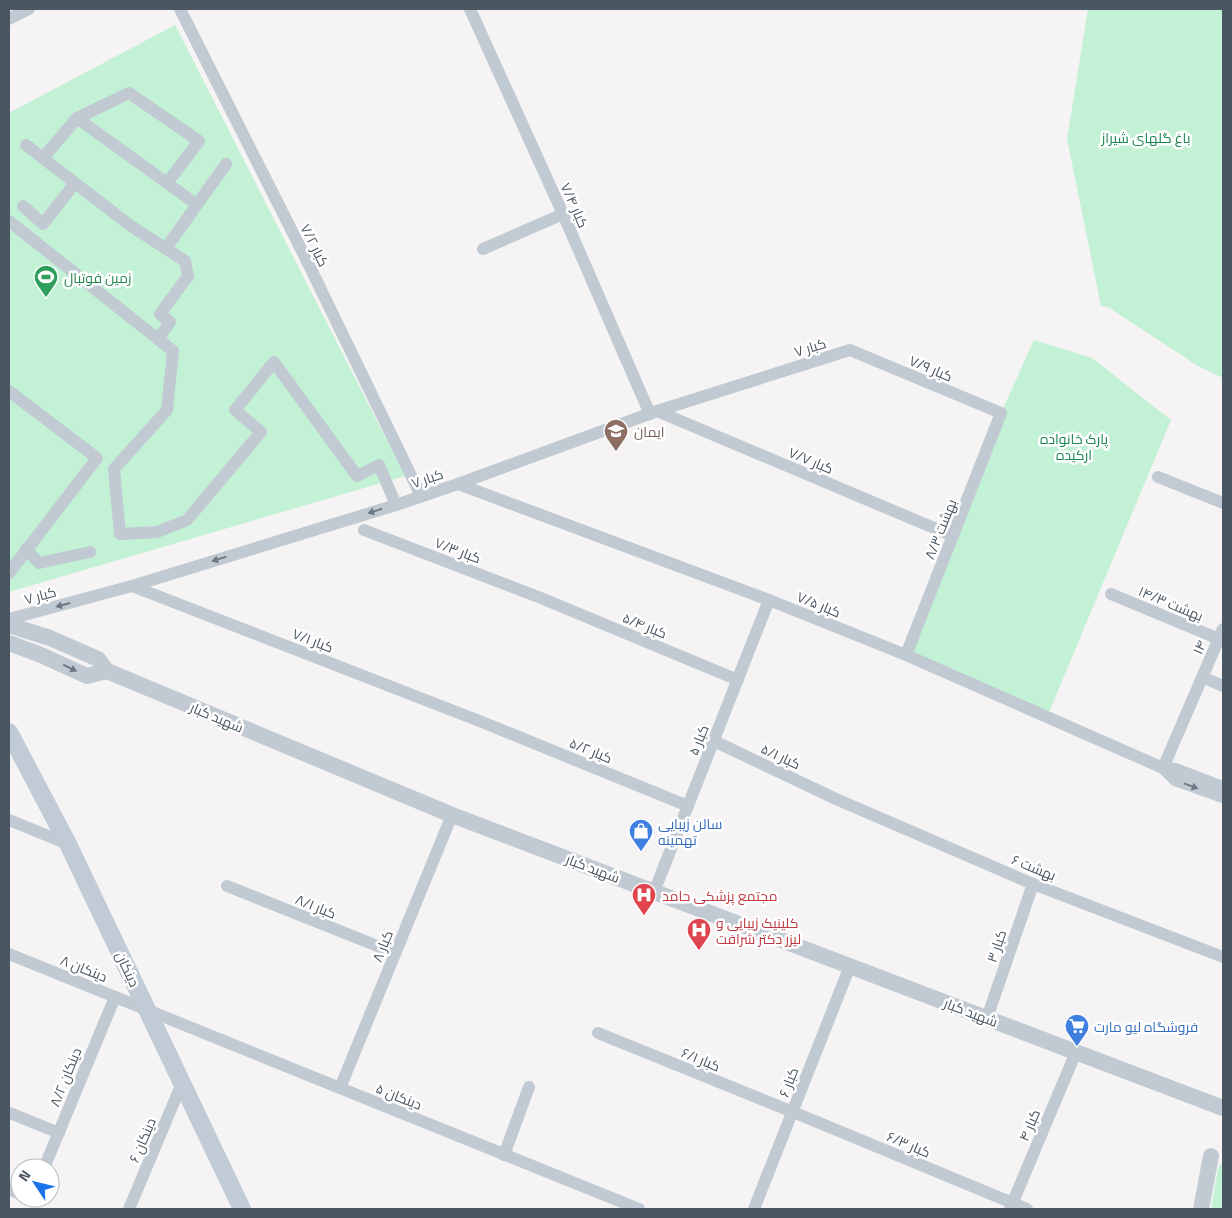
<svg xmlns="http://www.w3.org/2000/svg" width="1232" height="1218" viewBox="0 0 1232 1218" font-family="'Titillium Web',Cairo,sans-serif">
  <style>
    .green { fill: #c3f1d5 }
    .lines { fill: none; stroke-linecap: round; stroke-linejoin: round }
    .minor { stroke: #c1cad2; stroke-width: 12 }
    .tertiary { stroke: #c1cad2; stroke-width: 16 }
    .secondary { stroke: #c1cbd6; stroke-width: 18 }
    .oneway { fill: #6e7983 }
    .labels { text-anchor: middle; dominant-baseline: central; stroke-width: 5; stroke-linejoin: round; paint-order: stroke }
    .park-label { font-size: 14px; fill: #17864f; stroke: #fff }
    .street-label { font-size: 14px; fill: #4a5661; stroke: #fff }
    .leisure-label { font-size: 14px; fill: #27864d; stroke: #fff; text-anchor: start }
    .education-label { font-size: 14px; fill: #785e54; stroke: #fff; text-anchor: start }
    .shop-label { font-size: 14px; fill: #366cbe; stroke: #fff; text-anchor: start }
    .health-label { font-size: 14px; fill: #be3a42; stroke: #fff; text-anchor: start }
  </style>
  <rect width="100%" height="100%" fill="#f5f3f3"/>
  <g class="green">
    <polygon points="1088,9 1223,9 1223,378 1198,366 1108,307 1101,306 1067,139"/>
    <polygon points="175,25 405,476 9,592 9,113"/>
    <polygon points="1034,340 1092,358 1171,420 1047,717 906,655 1001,413"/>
    <polygon points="1223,1161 1223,1209 1211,1209 1218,1168"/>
  </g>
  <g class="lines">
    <g class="minor">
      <polyline points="180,9 307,261 421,496"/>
      <polyline points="470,9 563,214 650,414"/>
      <polyline points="9,19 29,9"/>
      <polyline points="77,118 129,93 199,141 167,183"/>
      <polyline points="26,145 75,183"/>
      <polyline points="43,158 77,118 196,204"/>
      <polyline points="23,206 43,224 75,183 131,226 185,261 188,276 160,314 170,322 158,339"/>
      <polyline points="9,221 173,351 167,410 114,469 120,534 157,532 187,520 261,432 235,410 274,362 357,476 379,465 396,505"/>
      <polyline points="166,248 226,164"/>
      <polyline points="483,249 563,214"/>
      <polyline points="9,391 97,458 9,573"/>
      <polyline points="657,411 953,536"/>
      <polyline points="1158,477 1223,503"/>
      <polyline points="458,484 769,600 906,655 1163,768 1175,780 1223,797"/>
      <polyline points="364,530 541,598 738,680"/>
      <polyline points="26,549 39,563 90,552"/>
      <polyline points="132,586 482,722 688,806"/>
      <polyline points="1111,594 1219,639"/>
      <polyline points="9,619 132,586 396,505 458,484 657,411 850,350 1001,413 906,655"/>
      <polyline points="1202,677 1223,686"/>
      <polyline points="714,741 836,799 1033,884 1223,957"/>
      <polyline points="1163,768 1223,629"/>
      <polyline points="1163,768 1176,769 1223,787"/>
      <polyline points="9,820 68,844"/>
      <polyline points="227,886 395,953"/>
      <polyline points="654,892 769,600"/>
      <polyline points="9,954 639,1209"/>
      <polyline points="987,1018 1033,884"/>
      <polyline points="598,1033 793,1112 1027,1209"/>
      <polyline points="340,1088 452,815"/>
      <polyline points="10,1113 59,1133"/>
      <polyline points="504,1155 529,1087"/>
      <polyline points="44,1168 115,997"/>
      <polyline points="9,1189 20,1194"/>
      <polyline points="30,1198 32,1198"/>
      <polyline points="129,1209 182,1083"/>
      <polyline points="754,1209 850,966"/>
      <polyline points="1010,1209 1076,1052"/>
    </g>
    <g class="tertiary">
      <polyline points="9,625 50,638 98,659 107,671 452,815 1223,1108"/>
      <polyline points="9,643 41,655 87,676 107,671"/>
      <polyline points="1201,1209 1211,1156"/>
    </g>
    <polyline class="secondary" points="9,732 68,844 242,1209"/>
  </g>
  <defs><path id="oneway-solid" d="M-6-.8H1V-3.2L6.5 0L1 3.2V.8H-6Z" transform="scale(1.25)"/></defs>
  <g class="oneway">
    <use href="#oneway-solid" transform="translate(375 511) rotate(163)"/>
    <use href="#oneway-solid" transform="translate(219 559) rotate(163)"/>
    <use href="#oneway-solid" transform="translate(63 605) rotate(165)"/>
    <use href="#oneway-solid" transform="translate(70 668) rotate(26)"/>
    <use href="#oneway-solid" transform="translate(1191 786) rotate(20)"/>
  </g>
  <defs>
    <symbol id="stadium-pin" viewBox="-11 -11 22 30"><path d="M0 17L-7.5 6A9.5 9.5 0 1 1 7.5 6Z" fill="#2e9e5b" stroke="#fff"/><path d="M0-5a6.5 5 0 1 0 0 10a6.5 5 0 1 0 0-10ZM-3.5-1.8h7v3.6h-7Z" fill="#fff"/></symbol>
    <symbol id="school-pin" viewBox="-11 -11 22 30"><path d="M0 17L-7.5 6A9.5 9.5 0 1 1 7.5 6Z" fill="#8d6e63" stroke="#fff"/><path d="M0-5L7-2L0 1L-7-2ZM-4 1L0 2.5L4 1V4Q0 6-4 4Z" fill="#fff"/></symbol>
    <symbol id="shop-pin" viewBox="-11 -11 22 30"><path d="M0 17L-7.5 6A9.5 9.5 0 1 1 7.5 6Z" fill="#3f7fe0" stroke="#fff"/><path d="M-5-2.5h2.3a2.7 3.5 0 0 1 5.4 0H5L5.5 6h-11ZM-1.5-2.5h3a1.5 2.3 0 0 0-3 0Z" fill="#fff"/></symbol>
    <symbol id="hospital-pin" viewBox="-11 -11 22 30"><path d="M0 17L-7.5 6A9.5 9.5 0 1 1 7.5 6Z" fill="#e0444e" stroke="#fff"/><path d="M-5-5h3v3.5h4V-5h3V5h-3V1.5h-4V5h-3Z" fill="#fff"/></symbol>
    <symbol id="supermarket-pin" viewBox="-11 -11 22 30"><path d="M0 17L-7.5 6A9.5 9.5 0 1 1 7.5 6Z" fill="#3f7fe0" stroke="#fff"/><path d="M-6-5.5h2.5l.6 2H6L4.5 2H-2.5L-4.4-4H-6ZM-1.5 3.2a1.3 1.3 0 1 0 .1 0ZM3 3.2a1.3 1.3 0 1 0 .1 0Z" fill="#fff"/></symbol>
  </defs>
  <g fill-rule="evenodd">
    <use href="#stadium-pin" x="32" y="263" width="28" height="38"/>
    <use href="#school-pin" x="602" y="417" width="28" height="38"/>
    <use href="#shop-pin" x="627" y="817" width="28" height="38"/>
    <use href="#hospital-pin" x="630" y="881" width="28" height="38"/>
    <use href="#hospital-pin" x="685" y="916" width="28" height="38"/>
    <use href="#supermarket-pin" x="1063" y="1012" width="28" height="38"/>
  </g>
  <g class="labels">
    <g class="park-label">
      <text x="1146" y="137">باغ گلهای شیراز</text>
      <text x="1074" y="438">پارک خانواده<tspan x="1074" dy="16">ارکیده</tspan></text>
    </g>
    <g class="street-label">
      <text transform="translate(575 205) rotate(66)">۷/۴ کبار</text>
      <text transform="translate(315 245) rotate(64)">۷/۲ کبار</text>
      <text transform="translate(810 347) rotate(-17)">۷ کبار</text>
      <text transform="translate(931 368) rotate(23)">۷/۹ کبار</text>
      <text transform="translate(811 460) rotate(23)">۷/۷ کبار</text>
      <text transform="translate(427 478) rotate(-19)">۷ کبار</text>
      <text transform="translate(940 529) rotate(-68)">بهشت ۸/۳</text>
      <text transform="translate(458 550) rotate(21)">۷/۳ کبار</text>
      <text transform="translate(40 595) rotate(-15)">۷ کبار</text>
      <text transform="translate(1171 603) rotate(23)">۱۴/۳ بهشت</text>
      <text transform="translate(819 604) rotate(22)">۷/۵ کبار</text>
      <text transform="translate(645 625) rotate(22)">۵/۴ کبار</text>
      <text transform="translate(313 640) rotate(21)">۷/۱ کبار</text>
      <text transform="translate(1199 647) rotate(-66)">۱۴</text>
      <text transform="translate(217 717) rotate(23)">شهید کبار</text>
      <text transform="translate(698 740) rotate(-68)">۵ کبار</text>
      <text transform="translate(591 750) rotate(22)">۵/۲ کبار</text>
      <text transform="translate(781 756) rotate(25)">۵/۱ کبار</text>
      <text transform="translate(1034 867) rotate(22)">۶ بهشت</text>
      <text transform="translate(593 868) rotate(21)">شهید کبار</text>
      <text transform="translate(316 906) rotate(22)">۸/۱ کبار</text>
      <text transform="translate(382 946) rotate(-68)">۸ کبار</text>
      <text transform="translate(996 946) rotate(-71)">۳ کبار</text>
      <text transform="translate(84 968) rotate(22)">۸ دینکان</text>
      <text transform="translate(128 969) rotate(65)">دینکان</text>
      <text transform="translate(971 1012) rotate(21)">شهید کبار</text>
      <text transform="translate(701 1059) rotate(22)">۶/۱ کبار</text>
      <text transform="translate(65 1077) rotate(-68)">دینکان ۸/۲</text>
      <text transform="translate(788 1082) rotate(-69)">۶ کبار</text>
      <text transform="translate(399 1096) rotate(22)">۵ دینکان</text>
      <text transform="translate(1029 1125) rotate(-67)">۴ کبار</text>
      <text transform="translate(142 1140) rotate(-67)">دینکان ۶</text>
      <text transform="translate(909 1144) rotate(23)">۶/۳ کبار</text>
    </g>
    <g class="leisure-label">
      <text x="64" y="277">زمین فوتبال</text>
    </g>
    <g class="education-label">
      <text x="634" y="431">ایمان</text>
    </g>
    <g class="shop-label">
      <text x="658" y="823">سالن زیبایی<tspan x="658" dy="16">تهمینه</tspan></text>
      <text x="1094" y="1026">فروشگاه لیو مارت</text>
    </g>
    <g class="health-label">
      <text x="662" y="895">مجتمع پزشکی حامد</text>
      <text x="716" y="922">کلینیک زیبایی و<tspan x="716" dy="16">لیزر دکتر شرافت</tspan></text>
    </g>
  </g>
  <rect width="1232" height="1218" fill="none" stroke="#4a5661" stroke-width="20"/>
  <g transform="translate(35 1183) rotate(305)"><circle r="24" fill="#ffffff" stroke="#b7bbc0"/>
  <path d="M0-4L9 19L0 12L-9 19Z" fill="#1a73e8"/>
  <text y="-8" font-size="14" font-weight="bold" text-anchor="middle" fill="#4a5661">N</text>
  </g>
</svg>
